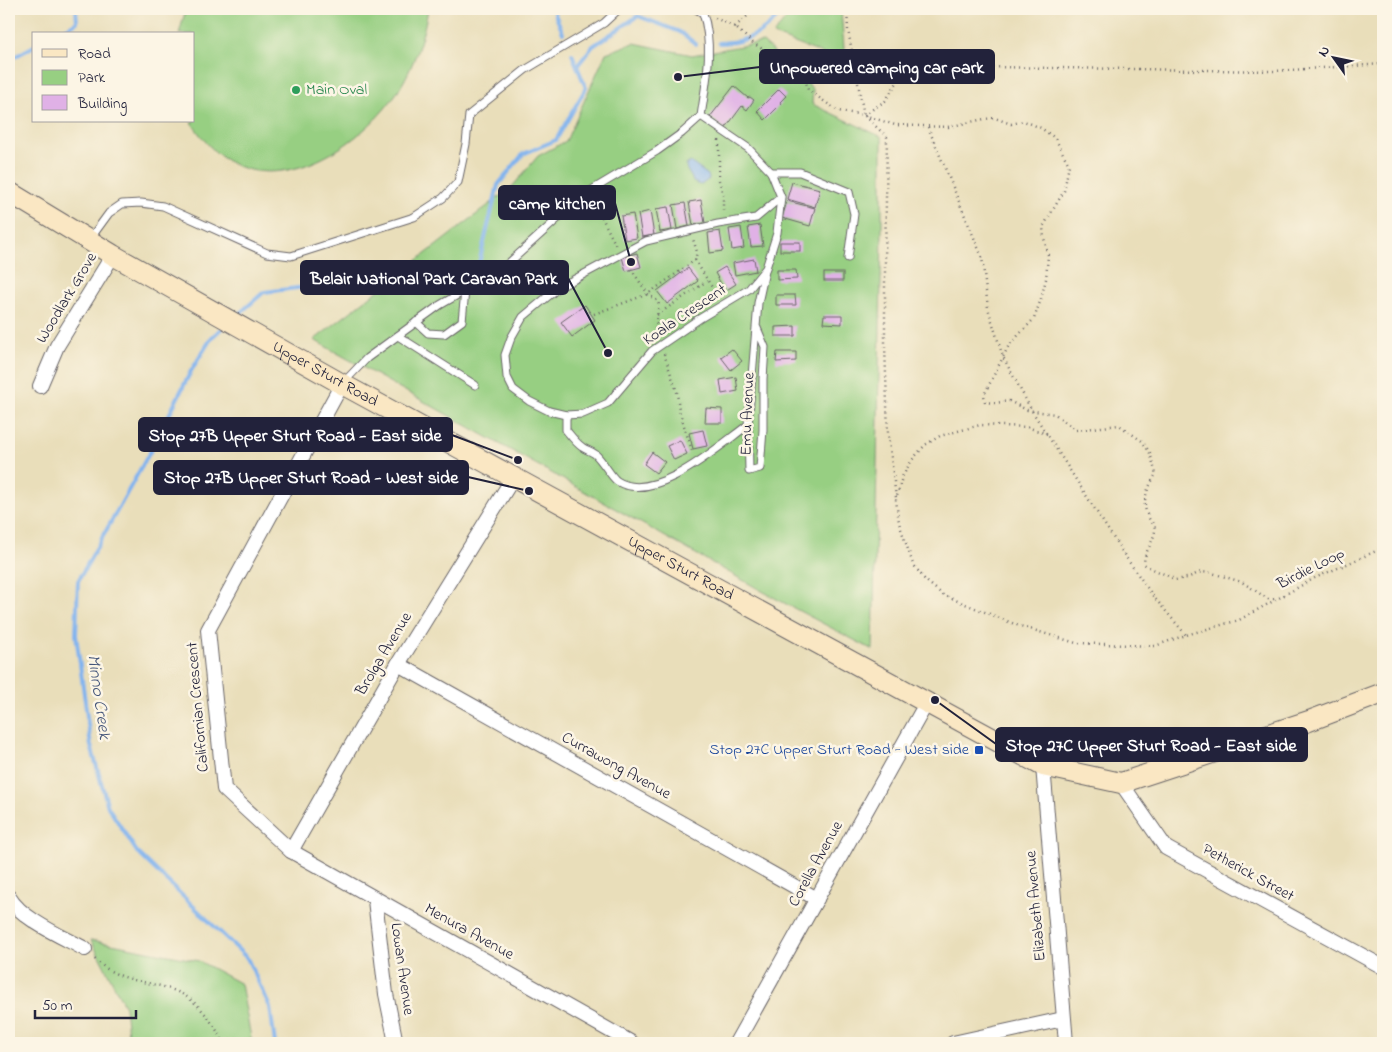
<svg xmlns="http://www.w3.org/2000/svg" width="1392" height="1052" viewBox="0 0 1392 1052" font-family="'Indie Flower',sans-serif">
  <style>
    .green { fill: #97cf82; stroke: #5c785e }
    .water { fill: #82b4ee; stroke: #526b94 }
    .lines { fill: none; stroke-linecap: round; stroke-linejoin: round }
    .stream { stroke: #82b4ee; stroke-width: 4 }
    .building { fill: #e0b1e6 }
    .lane-casing { stroke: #686467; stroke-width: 9 }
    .street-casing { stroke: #686467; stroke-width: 16 }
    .secondary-casing { stroke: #686467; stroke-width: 22 }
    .path { stroke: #686467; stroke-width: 2.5; stroke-dasharray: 1 4; stroke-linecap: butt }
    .lane { stroke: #fff; stroke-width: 7 }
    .street { stroke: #fff; stroke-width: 14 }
    .secondary { stroke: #fae7c3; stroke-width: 20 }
    .leisure-dot { fill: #2e9e5b; stroke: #fcf5e5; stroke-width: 2 }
    .transit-dot { fill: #1a4fb4; stroke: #fcf5e5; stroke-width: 2 }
    .labels { text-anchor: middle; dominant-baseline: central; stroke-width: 5; stroke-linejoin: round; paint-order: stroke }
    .leisure-label { font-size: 16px; fill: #27864d; stroke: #fcf5e5; text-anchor: start }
    .street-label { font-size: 16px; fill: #22223b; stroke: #fcf5e5 }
    .transit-label { font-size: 16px; fill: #164399; stroke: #fcf5e5; text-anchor: end }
    .water-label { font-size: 18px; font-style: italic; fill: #44557a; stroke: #fcf5e5 }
    .leader { fill: none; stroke: #22223b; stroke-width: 2 }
    .callout-dot { fill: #22223b; stroke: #fcf5e5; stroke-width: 2 }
    .callout { fill: #22223b; stroke: #22223b; stroke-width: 2 }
    .callout-label { font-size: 18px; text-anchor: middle; font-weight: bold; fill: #fff }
  </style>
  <rect width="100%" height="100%" fill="#fcf5e5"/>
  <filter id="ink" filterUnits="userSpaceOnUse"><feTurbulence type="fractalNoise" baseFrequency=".02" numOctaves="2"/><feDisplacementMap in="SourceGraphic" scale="10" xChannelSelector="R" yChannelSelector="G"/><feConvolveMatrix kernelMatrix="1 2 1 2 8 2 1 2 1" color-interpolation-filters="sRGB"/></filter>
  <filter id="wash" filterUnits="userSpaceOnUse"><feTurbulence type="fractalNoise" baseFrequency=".0096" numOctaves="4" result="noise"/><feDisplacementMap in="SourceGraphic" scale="20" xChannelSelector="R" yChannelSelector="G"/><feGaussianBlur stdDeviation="1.12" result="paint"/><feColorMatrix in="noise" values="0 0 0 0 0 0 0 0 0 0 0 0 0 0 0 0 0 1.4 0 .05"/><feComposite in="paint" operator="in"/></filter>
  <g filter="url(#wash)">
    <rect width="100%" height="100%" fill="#e9deba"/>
    <g class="green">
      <path d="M186,9H428C424,34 416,59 404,81C376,132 302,189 240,167C218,159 203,140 191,122L194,121V34H179Z"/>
      <polygon points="794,9 841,9 845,62 773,35"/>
      <polygon points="763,42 813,89 812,104 882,137 882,232 873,650 771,596 314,340 512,187 538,156 566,141 606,53 634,43 692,55"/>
      <polygon points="91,940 199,961 241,984 252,1043 129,1043 125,1007"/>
    </g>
    <path class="water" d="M690,162L708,175L709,179L701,185L693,182C692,175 686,172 686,165Z"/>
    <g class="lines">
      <g class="stream">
        <polyline points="556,9 555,14 563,33"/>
        <polyline points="56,34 77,22 76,9"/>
        <path d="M719,43C749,43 766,32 784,9"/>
        <polyline points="9,60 34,46"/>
        <polyline points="577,66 593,46 638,16 680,32 696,44"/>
        <polyline points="240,313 264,292 306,287 361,274 427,281 478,267 498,185 523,154 556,140 586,88 572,54"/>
        <polyline points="221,329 212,337 191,371 156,441 78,581 76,635 91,746 108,807 137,852 247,958 270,1007 275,1043"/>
      </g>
    </g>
    <g id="blocks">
      <g class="building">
        <polygon points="734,86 748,98 750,97 754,100 747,110 742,106 725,129 710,117"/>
        <polygon points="779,89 786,96 780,102 782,103 765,120 757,111"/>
        <polygon points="792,182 820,189 815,207 787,199"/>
        <polygon points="701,200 705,223 693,225 689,202"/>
        <polygon points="787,201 815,208 810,226 782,218"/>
        <polygon points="685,203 689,226 677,229 673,205"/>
        <polygon points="668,207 672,230 660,232 656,209"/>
        <polygon points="650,211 654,235 642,237 638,214"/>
        <polygon points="633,214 637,238 625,240 621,216"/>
        <polygon points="760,225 763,246 751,247 748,227"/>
        <polygon points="741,227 744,248 732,250 729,229"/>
        <polygon points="720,231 723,251 710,253 708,233"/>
        <rect x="780" y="242" width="20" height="9"/>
        <polygon points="637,253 641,267 626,271 622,257"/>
        <polygon points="754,259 756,271 735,275 733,263"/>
        <polygon points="725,267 736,284 725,291 715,273"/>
        <polygon points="688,268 698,281 667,304 657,291"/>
        <polygon points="777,270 796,270 797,279 777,280"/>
        <rect x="824" y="273" width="19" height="8"/>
        <polygon points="776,295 795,295 796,305 776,305"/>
        <polygon points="585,305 595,320 572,337 561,322"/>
        <polygon points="824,315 842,315 842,324 823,323"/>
        <polygon points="795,326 795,336 775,336 775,327"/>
        <polygon points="732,349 742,361 731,370 721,357"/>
        <polygon points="777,352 796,352 796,361 776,362"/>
        <polygon points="736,377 738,391 722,394 720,380"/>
        <polygon points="706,408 722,409 722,423 705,423"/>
        <polygon points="703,430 707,446 693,449 689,433"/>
        <polygon points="680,440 687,454 674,460 667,446"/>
        <polygon points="652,452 665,462 656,473 644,464"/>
      </g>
    </g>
  </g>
  <g filter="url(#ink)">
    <use href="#blocks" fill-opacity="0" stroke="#686467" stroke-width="1"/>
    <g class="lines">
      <defs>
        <g id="lane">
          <path d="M696,9L703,13C714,47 706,82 701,116"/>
          <polyline points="701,116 748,148 771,172 781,197 777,233 766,268 749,289 699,319 652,351 608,403 583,414 566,415 549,411 529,401 513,389 507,377 505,355 511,338 523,317 558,288 646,241 718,224 756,218 781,197"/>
          <polyline points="771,172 800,172 849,192 854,214 848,258"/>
          <polyline points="90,239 109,213 122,204 141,203 163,206 267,253 291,256 414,217 443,198 458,182 466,144 469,115 525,70 604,23 619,9"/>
          <polyline points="416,322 428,333 444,334 462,321 465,291"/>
          <polyline points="757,328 765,347 763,379 763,430 760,468 749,471 748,425 758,303 765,271"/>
          <polyline points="398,336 475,385"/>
          <polyline points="344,382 367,358 440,305 501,270 585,194 657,151 682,133 701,116"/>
          <path d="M566,415V430C571,436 576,443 582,447C586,450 591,451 595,454C603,461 611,477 617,481C654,505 719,446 748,425"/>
        </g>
        <g id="street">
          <polyline points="342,384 208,630 224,789 291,851 632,1043"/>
          <polyline points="40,386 57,346 113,255"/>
          <polyline points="398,664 817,899"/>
          <polyline points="1043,766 1066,1043"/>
          <polyline points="1121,783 1166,848 1383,967"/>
          <polyline points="291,851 398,664 513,478"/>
          <path d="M9,897C21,919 63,937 85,949"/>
          <polyline points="375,900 386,994 396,1043"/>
          <polyline points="736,1043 927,702"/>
          <polyline points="953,1043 1063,1019"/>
        </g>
        <g id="secondary">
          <path id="s1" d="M9,192L113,255L342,384L1043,766L1121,783L1309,721L1383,693"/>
        </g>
      </defs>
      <use href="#lane" class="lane-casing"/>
      <use href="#street" class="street-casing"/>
      <use href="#secondary" class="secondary-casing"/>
      <g class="path">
        <polyline points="847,9 848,30 864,115"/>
        <path d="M715,18L735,27L753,43L805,77L808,90L838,111L864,115L895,125L948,127L984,119L995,118L1011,124L1024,121L1041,128L1055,138L1069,165L1064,191L1043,227L1044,238L1048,255L1046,279L1041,299L1034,319L1009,345L984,395L985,402L995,403L1009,401L1027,410L1055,414L1076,430L1119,425L1142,441L1150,453L1156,474C1149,486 1141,500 1147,514C1149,521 1156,524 1155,531C1153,543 1144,552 1144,564C1154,571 1165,573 1175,580L1187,578L1201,572L1212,573L1242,582L1268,599H1277"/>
        <polyline points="735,27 755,9"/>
        <polyline points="864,115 885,101 900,78 915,66 1275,71 1383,64"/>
        <polyline points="865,116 887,137 885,262 885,346 888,433 896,498"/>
        <polyline points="928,127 982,257 988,308 1003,357 1032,411 1125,556 1153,596 1186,635"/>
        <polyline points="719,140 719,180 723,194 723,214"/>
        <polyline points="593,199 616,246"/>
        <polyline points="695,260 718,297"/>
        <polyline points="631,269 648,294 659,302 655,334 657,337"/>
        <polyline points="594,314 648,294 695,260 697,252 693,239"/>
        <polyline points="657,315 707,281"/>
        <polyline points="664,354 677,392 679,410 693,454"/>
        <polyline points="1047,434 1027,427 980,425 940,436 925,445 912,460 902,477 896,500 899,523 913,564 925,580 943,595 1017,625 1076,643 1155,646 1186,635 1239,620 1315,578 1383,548"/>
        <path d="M95,959C120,985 153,979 182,994C201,1004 214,1025 224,1043"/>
      </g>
      <use href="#lane" class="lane"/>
      <use href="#street" class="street"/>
      <use href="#secondary" class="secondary"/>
    </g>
  </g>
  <circle class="leisure-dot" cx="296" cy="90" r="5"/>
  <rect class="transit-dot" x="974" y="745" width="10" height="10" rx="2.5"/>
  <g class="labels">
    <g class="leisure-label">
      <text x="306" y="90">Main Oval</text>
    </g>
    <g class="street-label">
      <text transform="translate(67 298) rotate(-59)">Woodlark Grove</text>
      <text transform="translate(685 315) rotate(-34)">Koala Crescent</text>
      <text stroke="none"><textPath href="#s1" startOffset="365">Upper Sturt Road</textPath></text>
      <text transform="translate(748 414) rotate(-88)">Emu Avenue</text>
      <text stroke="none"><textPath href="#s1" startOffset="770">Upper Sturt Road</textPath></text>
      <text transform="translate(1311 569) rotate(-27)">Birdie Loop</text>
      <text transform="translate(384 654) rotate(-59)">Brolga Avenue</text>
      <text transform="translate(198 707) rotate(-95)">Californian Crescent</text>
      <text transform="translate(616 766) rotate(29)">Currawong Avenue</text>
      <text transform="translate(816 864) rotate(-61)">Corella Avenue</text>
      <text transform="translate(1248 873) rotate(29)">Petherick Street</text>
      <text transform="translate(1036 906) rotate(-95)">Elizabeth Avenue</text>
      <text transform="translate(469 932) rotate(29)">Menura Avenue</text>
      <text transform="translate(402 969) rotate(82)">Lowan Avenue</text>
    </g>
    <g class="transit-label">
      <text x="969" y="750">Stop 27C Upper Sturt Road - West side</text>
    </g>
    <g class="water-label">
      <text transform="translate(98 697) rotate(82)">Minno Creek</text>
    </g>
  </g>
  <path class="leader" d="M678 77L760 67M631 262L615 203M608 353L568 278M518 460L452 435M529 491L468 477M935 700L996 744"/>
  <g class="callout-dot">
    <circle cx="678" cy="77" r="5"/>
    <circle cx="631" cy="262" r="5"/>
    <circle cx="608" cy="353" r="5"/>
    <circle cx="518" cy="460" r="5"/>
    <circle cx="529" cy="491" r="5"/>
    <circle cx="935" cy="700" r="5"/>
  </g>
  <g class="callout">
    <rect x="760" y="50" width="234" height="33" rx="5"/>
    <rect x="499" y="186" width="116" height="33" rx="5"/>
    <rect x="301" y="261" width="267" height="33" rx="5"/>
    <rect x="139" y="418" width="313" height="33" rx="5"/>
    <rect x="154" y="461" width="314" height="33" rx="5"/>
    <rect x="996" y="728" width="311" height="33" rx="5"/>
  </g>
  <g class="callout-label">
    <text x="877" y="73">Unpowered camping car park</text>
    <text x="557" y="209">camp kitchen</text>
    <text x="434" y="284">Belair National Park Caravan Park</text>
    <text x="295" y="441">Stop 27B Upper Sturt Road - East side</text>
    <text x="311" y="483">Stop 27B Upper Sturt Road - West side</text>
    <text x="1151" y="751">Stop 27C Upper Sturt Road - East side</text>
  </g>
  <rect width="1392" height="1052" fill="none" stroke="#fcf5e5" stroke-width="30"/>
  <rect x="32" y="32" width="162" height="90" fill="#fcf5e5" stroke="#a5a1a1"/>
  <rect x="42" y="49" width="25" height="8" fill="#fae7c3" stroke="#a5a1a1"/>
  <text x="78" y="58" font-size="15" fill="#22223b">Road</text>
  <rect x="42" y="70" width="25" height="15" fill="#97cf82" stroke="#a5a1a1"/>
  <text x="78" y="82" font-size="15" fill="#22223b">Park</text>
  <rect x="42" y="95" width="25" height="15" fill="#e0b1e6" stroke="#a5a1a1"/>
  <text x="78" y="108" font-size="15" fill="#22223b">Building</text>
  <g transform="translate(1334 58) rotate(303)" stroke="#fcf5e5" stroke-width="4" paint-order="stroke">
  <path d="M0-4L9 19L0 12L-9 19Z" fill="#22223b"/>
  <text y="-8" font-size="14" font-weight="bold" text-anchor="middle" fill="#22223b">N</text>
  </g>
  <path d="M35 1010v8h101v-8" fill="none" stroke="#22223b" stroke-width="2.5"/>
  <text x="42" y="1010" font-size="15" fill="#22223b" stroke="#fcf5e5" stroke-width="4" paint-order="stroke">50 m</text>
</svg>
